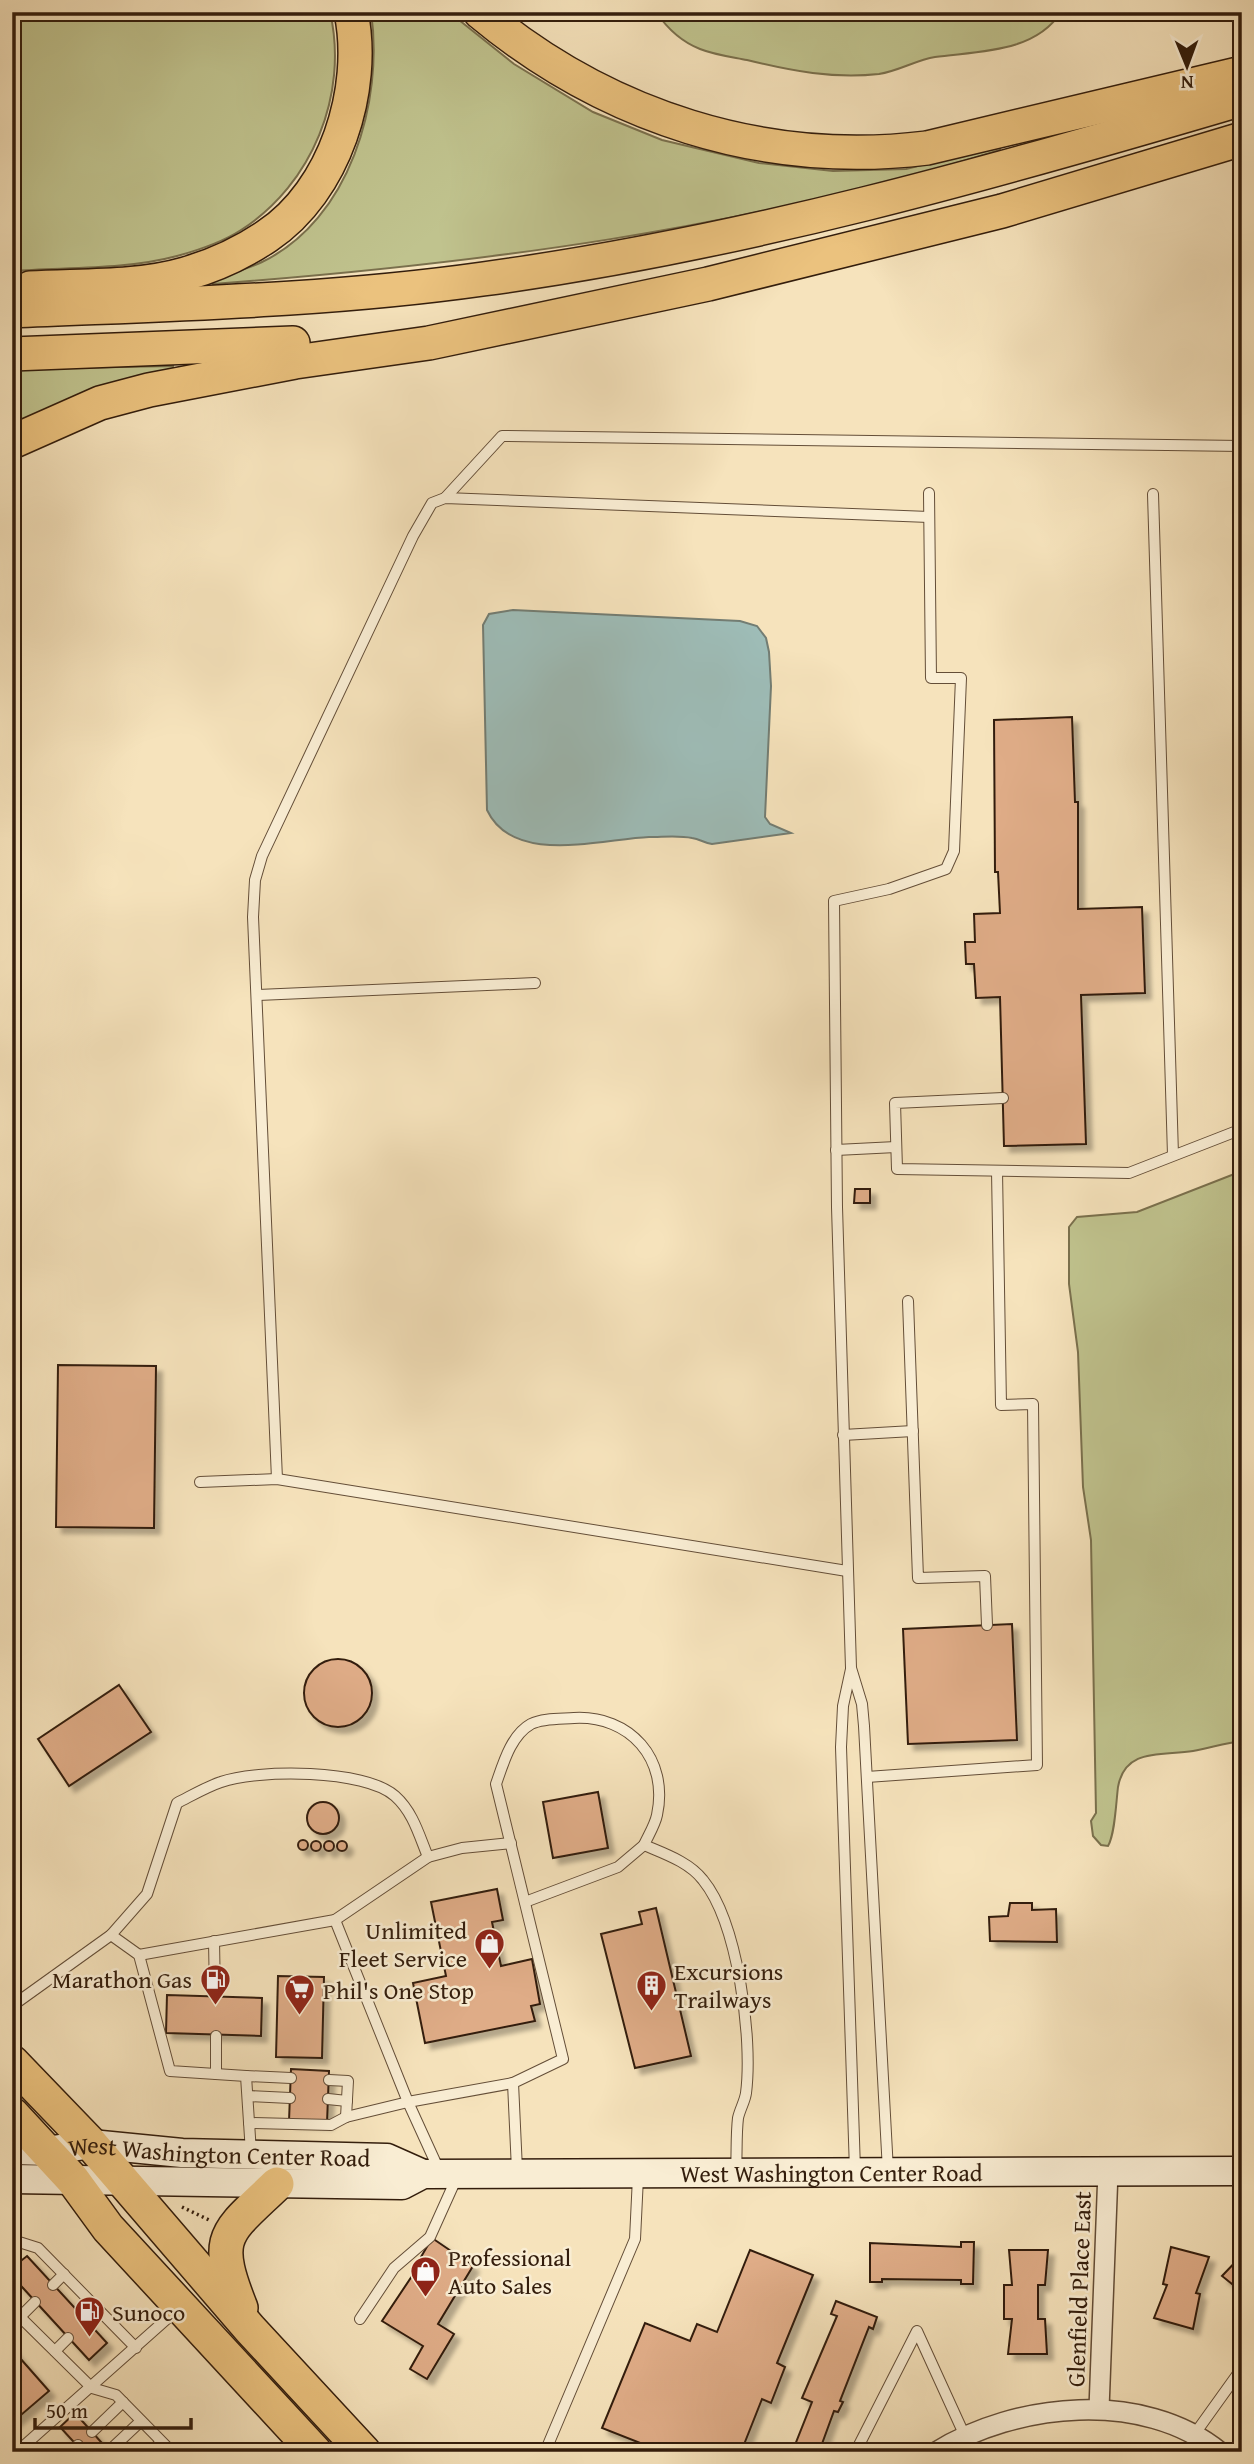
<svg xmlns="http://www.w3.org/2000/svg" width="1254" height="2464" viewBox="0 0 1254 2464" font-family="'Gentium Book Plus',serif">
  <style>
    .green { fill: #c0c38e; stroke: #7a704d; stroke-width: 2 }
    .water { fill: #9ebdb8; stroke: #737d73; stroke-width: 2 }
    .building { fill: #dfac87; stroke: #331d0c; stroke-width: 2; filter: url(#shadow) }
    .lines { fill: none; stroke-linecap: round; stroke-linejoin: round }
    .service-casing { stroke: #644e38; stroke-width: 12 }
    .minor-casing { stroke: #644e38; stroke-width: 22 }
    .secondary-casing { stroke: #331d0c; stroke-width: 31 }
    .trunk-casing { stroke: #331d0c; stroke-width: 36 }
    .path { stroke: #331d0c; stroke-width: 3.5; stroke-dasharray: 2 3.5; stroke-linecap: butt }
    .service { stroke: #f9edd3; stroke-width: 10 }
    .minor { stroke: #f9edd3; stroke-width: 19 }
    .secondary { stroke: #f9edd3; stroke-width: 28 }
    .trunk { stroke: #ebc27e; stroke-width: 33 }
    .labels { text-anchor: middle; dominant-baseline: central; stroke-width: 5; stroke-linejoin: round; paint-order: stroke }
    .poi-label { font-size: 24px; fill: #331d0c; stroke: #f9edd3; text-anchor: start }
    .street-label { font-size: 24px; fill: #331d0c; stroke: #f9edd3 }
  </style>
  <defs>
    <filter id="shadow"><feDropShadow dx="6" dy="6" stdDeviation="2" flood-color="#0004"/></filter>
  </defs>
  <rect width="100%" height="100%" fill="#f6e3bc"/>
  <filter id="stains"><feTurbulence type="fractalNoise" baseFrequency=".00286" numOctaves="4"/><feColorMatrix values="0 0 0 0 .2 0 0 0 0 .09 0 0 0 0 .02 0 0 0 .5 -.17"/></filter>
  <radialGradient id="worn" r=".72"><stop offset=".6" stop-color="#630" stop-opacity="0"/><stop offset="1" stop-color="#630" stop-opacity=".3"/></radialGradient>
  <g class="green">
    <path d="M12,12H330C349,94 312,185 241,230C221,243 199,250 177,256C125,270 65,267 12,271Z"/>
    <path d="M371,12H449L514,64L593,112L662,140L759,163L833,171L906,169L999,146L1000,150C746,229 478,264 213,284L211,279C228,274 246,270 262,262C350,220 384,101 371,12Z"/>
    <path d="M656,12H1061C1035,53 978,51 935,57C916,60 899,71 879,74C833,79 792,71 747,60C732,57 715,55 700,49C682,42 667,28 656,12Z"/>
    <polygon points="173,366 172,372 12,429 12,369"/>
    <path d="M1242,1171V1741C1225,1743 1210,1748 1193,1751C1163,1756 1125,1747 1118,1787C1116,1803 1115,1834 1108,1846L1101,1845L1093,1836L1091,1821L1096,1813L1091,1540L1083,1487L1078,1352L1069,1284V1227L1077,1217L1137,1212Z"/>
  </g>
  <path class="water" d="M513,610L740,621L757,626L766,638L769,652L771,686L765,817L770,824L791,833L712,844C704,843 700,839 692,838C679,835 663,837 649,837C601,839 513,866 487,810L483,625L489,614Z"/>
  <g class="building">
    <polygon points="1072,717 1075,802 1078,802 1078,909 1142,907 1145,993 1081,995 1086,1144 1004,1146 1000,997 976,998 974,964 966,964 965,942 975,942 974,914 1000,913 998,872 995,872 994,720"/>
    <polygon points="855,1189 870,1189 870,1203 854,1203"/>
    <polygon points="58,1365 156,1366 154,1528 56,1527"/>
    <polygon points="1012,1624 1017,1740 908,1744 903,1629"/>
    <circle cx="338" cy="1693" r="34"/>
    <polygon points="119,1685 151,1732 69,1786 38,1739"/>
    <polygon points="598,1792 608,1848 553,1858 543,1802"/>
    <circle cx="323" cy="1818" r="16"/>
    <circle cx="303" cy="1845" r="5"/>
    <circle cx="342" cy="1846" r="5"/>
    <circle cx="316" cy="1846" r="5"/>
    <circle cx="329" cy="1846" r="5"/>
    <polygon points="497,1889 503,1920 492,1922 501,1966 532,1959 540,2004 531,2006 535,2021 425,2043 413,1983 446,1976 431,1902"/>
    <polygon points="1010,1903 1032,1903 1032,1910 1056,1909 1057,1942 990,1941 989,1917 1008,1916"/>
    <polygon points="656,1908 691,2056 635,2068 601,1934 642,1924 639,1912"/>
    <polygon points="278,1976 324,1977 322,2058 276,2057"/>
    <polygon points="167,1995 262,1998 261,2036 166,2033"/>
    <polygon points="291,2069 329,2071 327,2123 289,2121"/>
    <polygon points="432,2238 473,2266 438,2324 454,2334 427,2379 410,2369 423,2346 382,2321 424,2258 421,2257"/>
    <polygon points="961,2242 974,2242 973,2284 961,2284 961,2280 882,2279 882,2282 870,2282 870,2243 961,2247"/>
    <polygon points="1171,2247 1209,2257 1196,2293 1200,2294 1193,2329 1154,2318 1167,2285 1163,2284"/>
    <polygon points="750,2250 813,2275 777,2363 785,2367 771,2403 762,2399 741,2452 663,2452 602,2428 645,2323 690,2341 697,2324 717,2332"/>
    <polygon points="1009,2250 1048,2250 1045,2285 1038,2285 1038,2319 1045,2319 1047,2354 1008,2354 1012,2319 1004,2319 1004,2285 1012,2285"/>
    <polygon points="1242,2255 1242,2292 1222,2276"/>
    <polygon points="27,2256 107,2343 89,2360 12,2276 12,2268"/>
    <polygon points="836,2301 877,2317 873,2329 869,2327 840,2401 843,2402 838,2412 834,2411 819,2452 798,2452 793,2450 812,2402 802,2398 837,2316 831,2314"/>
    <polygon points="12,2349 49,2391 14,2421 12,2419"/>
    <polygon points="75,2413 110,2452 83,2452 60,2427"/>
  </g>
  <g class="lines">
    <defs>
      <g id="service">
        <polyline points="1153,494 1173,1155"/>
        <polyline points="445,498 502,436 1242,446"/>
        <polyline points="258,995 535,983"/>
        <polyline points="1003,1098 895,1103 897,1169 1129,1173 1242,1129"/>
        <polyline points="836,1150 896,1147"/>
        <polyline points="908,1301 918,1578 985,1576 987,1625"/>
        <polyline points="843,1435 913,1431"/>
        <polyline points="277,1479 253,917 255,880 262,856 413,536 432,503 445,498 929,517"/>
        <polyline points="200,1482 277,1479 847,1571"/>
        <polyline points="851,1669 843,1706 841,1747 855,2170"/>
        <polyline points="867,1777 1037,1765 1033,1404 1001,1405 997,1171"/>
        <polyline points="525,1902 618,1867 644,1845"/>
        <polyline points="335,1920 428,1857 462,1848 511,1843"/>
        <polyline points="111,1935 139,1955 170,2071 246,2076 251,2153"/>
        <polyline points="214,1941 215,1996"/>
        <polyline points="139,1955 335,1920 408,2102 439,2170"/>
        <path d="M12,2006L111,1935L147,1894L177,1803C191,1796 206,1787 221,1782C257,1769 365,1769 395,1796C413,1812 419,1835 428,1857"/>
        <polyline points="216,2036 216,2074"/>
        <polyline points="246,2076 291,2078"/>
        <polyline points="329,2080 348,2081 346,2117"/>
        <polyline points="248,2096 290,2098"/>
        <polyline points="328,2099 347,2101"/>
        <polyline points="249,2123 331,2125 346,2117 408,2102 513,2083"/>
        <path d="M517,2170L513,2083L563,2059L496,1784C503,1764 511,1735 531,1724C543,1718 561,1719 574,1718C630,1715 669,1759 657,1815C655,1825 648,1836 644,1845C665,1854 689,1862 703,1880C738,1923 753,2039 746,2093C745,2101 740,2109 738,2118C736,2135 737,2154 736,2172"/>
        <polyline points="888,2171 864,1726 862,1704 851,1668 837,1207 834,901 889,889 946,869 954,851 961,678 931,678 929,493"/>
        <polyline points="12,2249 19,2242 38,2248 136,2348"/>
        <polyline points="53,2285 64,2274"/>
        <polyline points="12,2309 92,2388 116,2395 172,2452"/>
        <polyline points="20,2317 35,2302"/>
        <polyline points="360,2319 394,2268 430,2237 457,2177"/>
        <polyline points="86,2321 98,2310"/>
        <polyline points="55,2351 68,2338"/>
        <polyline points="92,2432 123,2402"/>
        <polyline points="1194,2435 1242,2368"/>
        <polyline points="858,2447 917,2331 964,2434"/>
        <polyline points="109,2451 141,2421"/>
        <polyline points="17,2452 178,2309"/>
        <polyline points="71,2452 78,2445"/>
        <polyline points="151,2452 161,2442"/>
        <polyline points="545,2452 635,2239 638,2177"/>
      </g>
      <g id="minor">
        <polyline points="1099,2409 1108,2171"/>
        <path d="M936,2452C1015,2403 1143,2389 1220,2452"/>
      </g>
      <g id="secondary">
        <path id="s1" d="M12,2150L47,2151L91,2144L182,2153L387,2158L423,2174"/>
        <path id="s2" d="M12,2179L402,2185L423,2174L1242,2171"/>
      </g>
      <g id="trunk">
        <path d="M480,12C606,117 764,168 927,148L1242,73"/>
        <path d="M30,288C80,285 137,288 185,274C213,266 242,253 267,236C335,191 367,89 351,12"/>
        <path d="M12,311C169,304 327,301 483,279C742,244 992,173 1242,99"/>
        <polyline points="12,354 293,343"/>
        <polyline points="12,442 100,403 149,390 295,362 429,343 708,284 1002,211 1242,139"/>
        <polyline points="12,2062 91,2144 250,2329 364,2452"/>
        <polyline points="12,2114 73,2180 108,2228 315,2452"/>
        <path d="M241,2308C212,2235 225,2234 277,2184"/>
      </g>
    </defs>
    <use href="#service" class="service-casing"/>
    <use href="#minor" class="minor-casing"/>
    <use href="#secondary" class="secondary-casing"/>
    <use href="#trunk" class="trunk-casing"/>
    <polyline class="path" points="182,2207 209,2220"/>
    <use href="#service" class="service"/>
    <use href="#minor" class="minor"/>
    <use href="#secondary" class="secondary"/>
    <use href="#trunk" class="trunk"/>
  </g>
  <defs>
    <symbol id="shop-pin" viewBox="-11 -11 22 30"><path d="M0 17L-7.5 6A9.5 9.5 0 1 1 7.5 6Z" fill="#8f2418" stroke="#f9edd3"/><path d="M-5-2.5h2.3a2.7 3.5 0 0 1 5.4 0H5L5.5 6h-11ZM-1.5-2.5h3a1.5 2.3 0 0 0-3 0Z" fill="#fff"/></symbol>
    <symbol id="fuel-pin" viewBox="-11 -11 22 30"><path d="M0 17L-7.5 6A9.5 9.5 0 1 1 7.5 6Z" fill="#8f2418" stroke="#f9edd3"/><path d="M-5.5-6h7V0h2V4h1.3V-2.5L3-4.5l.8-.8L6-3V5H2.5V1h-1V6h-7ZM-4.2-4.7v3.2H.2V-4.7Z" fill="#fff"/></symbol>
    <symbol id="building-pin" viewBox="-11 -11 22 30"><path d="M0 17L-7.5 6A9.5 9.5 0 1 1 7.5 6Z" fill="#8f2418" stroke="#f9edd3"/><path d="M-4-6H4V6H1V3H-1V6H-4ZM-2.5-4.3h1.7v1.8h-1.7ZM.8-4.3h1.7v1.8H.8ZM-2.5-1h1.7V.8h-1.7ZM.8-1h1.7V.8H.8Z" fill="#fff"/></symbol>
    <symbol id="supermarket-pin" viewBox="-11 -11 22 30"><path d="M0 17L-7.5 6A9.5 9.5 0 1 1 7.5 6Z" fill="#8f2418" stroke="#f9edd3"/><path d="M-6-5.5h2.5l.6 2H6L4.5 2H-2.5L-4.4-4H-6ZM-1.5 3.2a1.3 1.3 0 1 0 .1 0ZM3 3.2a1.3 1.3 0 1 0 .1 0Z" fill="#fff"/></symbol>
  </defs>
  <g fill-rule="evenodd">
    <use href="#shop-pin" x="472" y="1926" width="35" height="47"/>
    <use href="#fuel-pin" x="198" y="1962" width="35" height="47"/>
    <use href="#building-pin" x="634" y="1968" width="35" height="47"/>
    <use href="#supermarket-pin" x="282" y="1972" width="35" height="47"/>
    <use href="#shop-pin" x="408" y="2254" width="35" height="47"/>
    <use href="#fuel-pin" x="72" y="2294" width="35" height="47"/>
  </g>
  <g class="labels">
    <g class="poi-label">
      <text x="467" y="1930" text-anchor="end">Unlimited<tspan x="467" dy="28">Fleet Service</tspan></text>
      <text x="674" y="1971">Excursions<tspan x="674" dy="28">Trailways</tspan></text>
      <text x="192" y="1979" text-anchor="end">Marathon Gas</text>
      <text x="323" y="1990">Phil's One Stop</text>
      <text x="448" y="2257">Professional<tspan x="448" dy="28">Auto Sales</tspan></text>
      <text x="112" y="2312">Sunoco</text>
    </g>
    <g class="street-label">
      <text stroke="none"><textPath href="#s1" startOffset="208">West Washington Center Road</textPath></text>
      <text stroke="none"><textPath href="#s2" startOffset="822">West Washington Center Road</textPath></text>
      <text transform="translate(1079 2289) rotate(-88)">Glenfield Place East</text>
    </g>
  </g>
  <rect width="1254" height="2464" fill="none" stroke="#f6e3bc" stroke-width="42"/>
  <rect x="14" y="14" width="1226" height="2436" fill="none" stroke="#331d0c" stroke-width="3.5"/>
  <rect x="21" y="21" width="1212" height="2422" fill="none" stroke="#331d0c" stroke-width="2"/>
  <g transform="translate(1187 66) rotate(179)" stroke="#f9edd3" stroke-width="5" paint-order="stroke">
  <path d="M0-5L12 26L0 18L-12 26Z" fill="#331d0c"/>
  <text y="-10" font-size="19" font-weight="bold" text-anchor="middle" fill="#331d0c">N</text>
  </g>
  <path d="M35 2418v10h156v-10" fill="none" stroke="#331d0c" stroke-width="3.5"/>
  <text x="46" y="2418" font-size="21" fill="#331d0c" stroke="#f9edd3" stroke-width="5" paint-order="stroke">50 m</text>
  <rect width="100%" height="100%" filter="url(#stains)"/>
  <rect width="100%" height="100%" fill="url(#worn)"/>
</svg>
